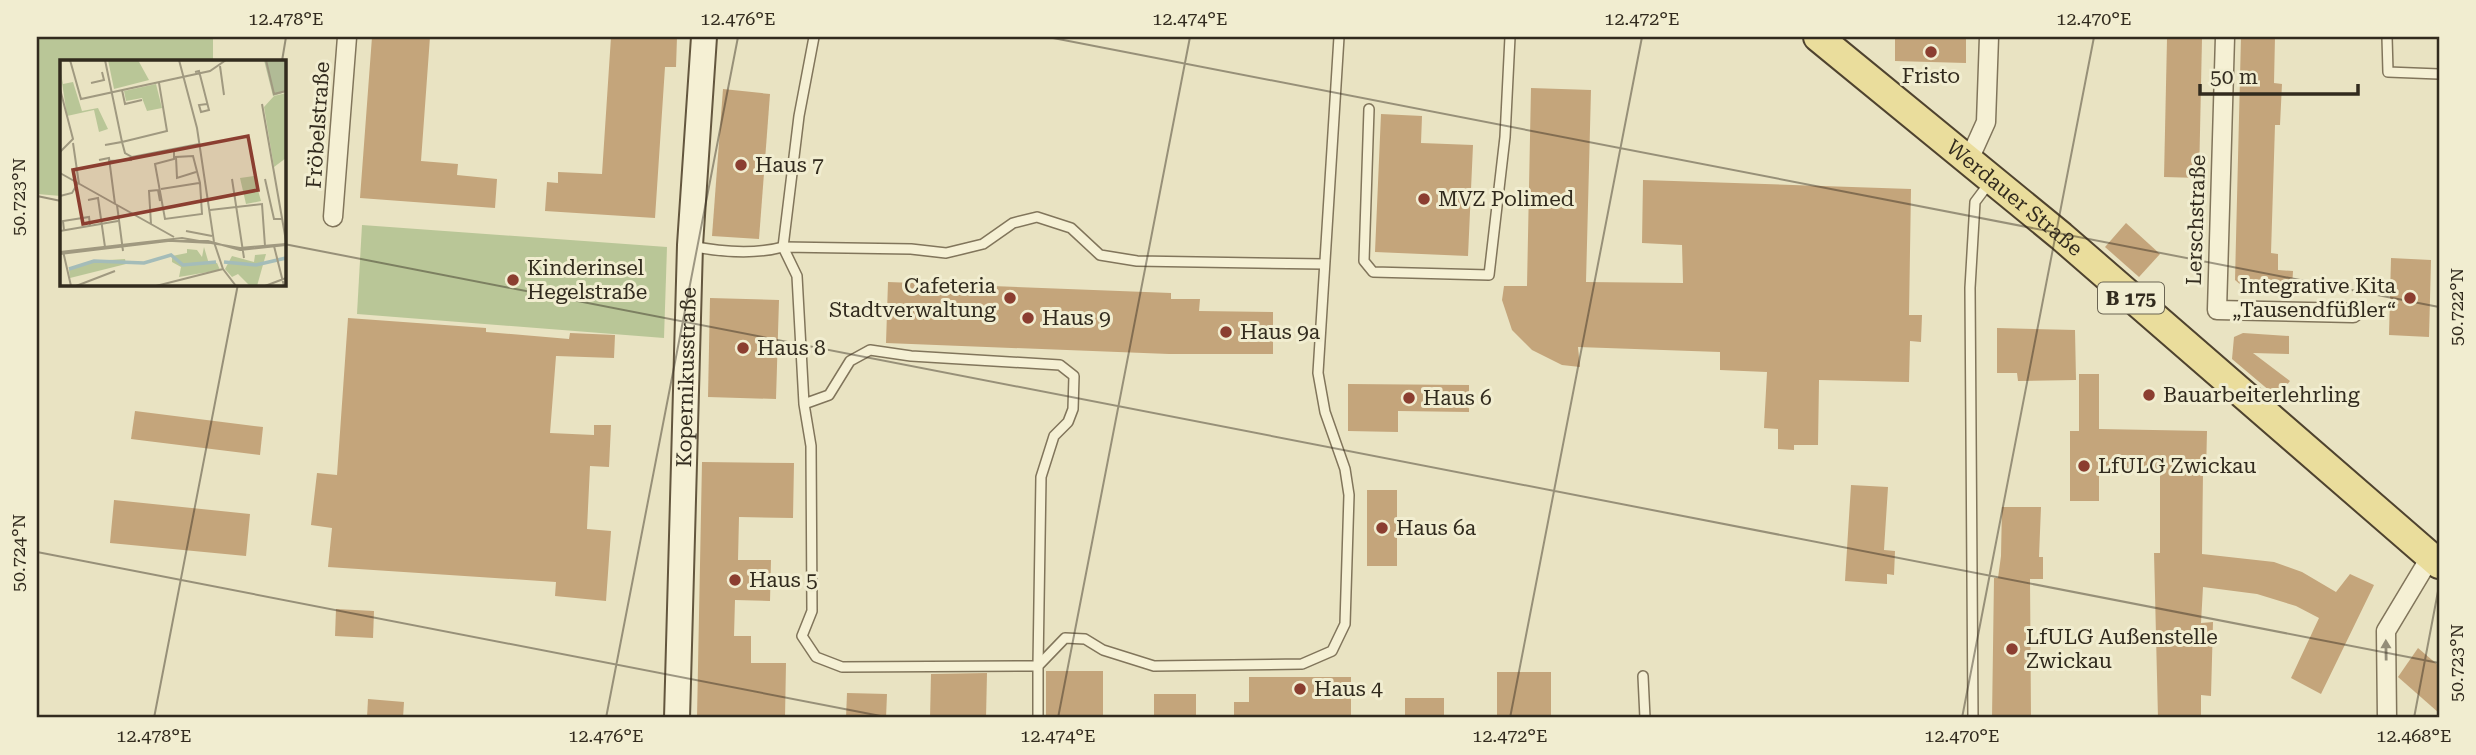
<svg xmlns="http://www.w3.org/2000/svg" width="2476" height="755" viewBox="0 0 2476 755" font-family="'Roboto Serif',serif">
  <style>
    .green { fill: #b9c697 }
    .building { fill: #c4a57b }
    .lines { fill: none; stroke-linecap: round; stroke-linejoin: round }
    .lane-casing { stroke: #81755b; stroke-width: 12 }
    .street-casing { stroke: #81755b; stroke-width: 21 }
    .secondary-casing { stroke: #63563e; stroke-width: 28 }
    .primary-casing { stroke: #4f432f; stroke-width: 32 }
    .lane { stroke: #f5f0d4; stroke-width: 9 }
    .street { stroke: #f5f0d4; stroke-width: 18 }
    .secondary { stroke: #f5f0d4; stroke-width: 24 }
    .primary { stroke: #eadd9c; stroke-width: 28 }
    .oneway { fill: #948e79 }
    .ticks { fill: none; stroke: #322b1e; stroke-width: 2; stroke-opacity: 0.45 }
    .poi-dot { fill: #8b3e30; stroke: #f1edd0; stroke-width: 2.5 }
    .labels { text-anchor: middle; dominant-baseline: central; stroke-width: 6; stroke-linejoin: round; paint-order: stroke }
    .shield { fill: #f1edd0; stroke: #6b6553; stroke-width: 2 }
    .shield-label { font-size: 19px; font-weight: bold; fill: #322b1e }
    .poi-label { font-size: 21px; fill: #322b1e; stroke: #f1edd0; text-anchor: start }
    .street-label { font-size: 21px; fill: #322b1e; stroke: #f1edd0 }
    .inset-river { fill: none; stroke: #a4bcb9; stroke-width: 3.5 }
    .inset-road { fill: none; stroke: #a09980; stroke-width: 2 }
    .view { fill: #8b3e30; fill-opacity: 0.15; stroke: #8b3e30; stroke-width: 3.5 }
    .inset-edge { fill: none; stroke: #322b1e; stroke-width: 3.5 }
    .neatline { fill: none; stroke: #322b1e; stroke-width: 2.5 }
    .ticks-label { font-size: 18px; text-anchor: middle; fill: #322b1e }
  </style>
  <rect width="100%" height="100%" fill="#e9e3c2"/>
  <g class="green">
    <polygon points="37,37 213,37 213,61 61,61 61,196 37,194"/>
    <polygon points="362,225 667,247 664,338 357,314"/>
  </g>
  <g class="building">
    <polygon points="372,37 430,37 421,161 458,164 457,175 497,179 495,208 360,198"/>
    <polygon points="611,37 677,37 676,67 665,67 655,218 545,211 547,182 558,183 558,172 602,174"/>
    <polygon points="1895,37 1966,37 1966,63 1895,61"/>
    <polygon points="2241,37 2275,37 2274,83 2282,84 2280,125 2275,125 2271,253 2278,254 2278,270 2293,271 2292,288 2242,286 2235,280"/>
    <polygon points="2167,39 2202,39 2199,178 2164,177"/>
    <polygon points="1531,88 1591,90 1586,282 1683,283 1682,245 1642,243 1643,180 1911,189 1909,315 1922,315 1921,342 1910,341 1909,382 1819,380 1818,445 1794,445 1794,450 1778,449 1778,429 1764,428 1767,372 1720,370 1720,352 1578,347 1580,367 1562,365 1532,350 1512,330 1502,300 1504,286 1527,286"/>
    <polygon points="723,89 770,94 759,239 712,236"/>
    <polygon points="1381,114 1422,116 1421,143 1473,145 1468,256 1375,252"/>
    <polygon points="2126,223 2160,254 2139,277 2105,247"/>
    <polygon points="2391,258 2431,260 2429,337 2389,335"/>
    <polygon points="888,282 1171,293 1171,299 1200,299 1199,311 1273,312 1273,354 1169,354 886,343"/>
    <polygon points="710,298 779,300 776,399 708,397"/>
    <polygon points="348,318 486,328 486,332 569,339 570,333 615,335 614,358 556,356 550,433 594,435 594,425 611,425 609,467 590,466 587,529 611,531 606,601 555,596 556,582 328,567 332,528 311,525 317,473 337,475"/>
    <polygon points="1997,328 2075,330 2076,380 2018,381 2017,373 1997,373"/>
    <polygon points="2243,333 2289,336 2289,354 2253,353 2290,381 2277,397 2232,359 2234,337"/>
    <polygon points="2079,374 2099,374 2099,429 2207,431 2206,474 2203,473 2202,554 2274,562 2302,572 2336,592 2350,574 2374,585 2321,694 2291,678 2319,618 2296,606 2257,594 2203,587 2201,623 2213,622 2211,696 2201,695 2201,718 2158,718 2154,553 2160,553 2160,473 2099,472 2099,501 2070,501 2070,431 2079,431"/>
    <polygon points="1348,384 1469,385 1469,412 1398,411 1398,432 1348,431"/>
    <polygon points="135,411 263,427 260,455 131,439"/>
    <polygon points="702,462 794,463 793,518 739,517 738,560 771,560 770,601 735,600 734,636 751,636 751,663 786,663 785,718 697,718"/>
    <polygon points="1851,485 1888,487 1884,550 1895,551 1894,575 1887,574 1887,584 1845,581"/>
    <rect x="1367" y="490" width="30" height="76"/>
    <polygon points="114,500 250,514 246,556 110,543"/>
    <polygon points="2002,507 2041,507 2039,557 2043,557 2043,579 2030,579 2031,718 1992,718 1994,578 1998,578 2001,556"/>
    <polygon points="336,609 374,611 373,638 335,636"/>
    <polygon points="2418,648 2439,666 2439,713 2398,677"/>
    <rect x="1046" y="671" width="57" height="47"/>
    <rect x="1497" y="672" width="54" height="46"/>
    <polygon points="987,673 986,718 930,718 931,674"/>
    <polygon points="1249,677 1351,677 1351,718 1234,718 1234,702 1249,702"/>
    <polygon points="847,693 887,694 886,718 846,718"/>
    <rect x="1154" y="694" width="42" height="24"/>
    <rect x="1405" y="698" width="39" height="20"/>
    <polygon points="368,699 404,702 403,718 367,718"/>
  </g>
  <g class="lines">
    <defs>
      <g id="lane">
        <polyline points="2387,37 2388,72 2439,74"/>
        <polyline points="1369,109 1364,261 1373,272 1489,275 1505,137 1510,37"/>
        <path d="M691,246C721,252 753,255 783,247L911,249L946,253L983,244L1013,223L1037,217L1071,228L1100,255L1137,261L1324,264"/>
        <polyline points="804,404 829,395 850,361 870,350 911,356 1060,365 1074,376 1073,409 1068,422 1054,436 1041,477 1038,666 842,667 816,657 802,636 812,611 811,446 804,404 797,276 783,247 799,116 814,37"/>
        <polyline points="1643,676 1645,718"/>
        <polyline points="1038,718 1038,666 1065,638 1085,639 1103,650 1154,666 1302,664 1332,651 1345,624 1349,495 1345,469 1325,412 1318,373 1339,37"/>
        <polyline points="1973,718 1970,288 1975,202 1990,182"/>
      </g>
      <g id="street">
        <polyline points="2225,37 2217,310 2353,313"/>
        <polyline points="1968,162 1986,122 1989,37"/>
        <polyline points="333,217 347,37"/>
        <polyline points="2387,718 2386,631 2431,556"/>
      </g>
      <g id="secondary">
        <path id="s1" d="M677,718L690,245L704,37"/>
      </g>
      <g id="primary">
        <path id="s2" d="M1818,37L2061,236L2439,564"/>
      </g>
    </defs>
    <use href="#lane" class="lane-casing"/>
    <use href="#street" class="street-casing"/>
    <use href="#secondary" class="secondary-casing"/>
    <use href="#primary" class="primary-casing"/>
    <use href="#lane" class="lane"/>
    <use href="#street" class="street"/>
    <use href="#secondary" class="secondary"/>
    <use href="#primary" class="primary"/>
  </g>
  <defs><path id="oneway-solid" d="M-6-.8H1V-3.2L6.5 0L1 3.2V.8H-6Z" transform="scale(1.75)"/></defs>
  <use class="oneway" href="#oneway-solid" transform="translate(2386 650) rotate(-91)"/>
  <path class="ticks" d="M1048,37L2439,307M282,61L286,37M37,196L61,201M284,244L2439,663M37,552L891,718M154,718L238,284M606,718L738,37M1058,718L1190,37M1510,718L1642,37M1962,718L2094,37M2414,718L2439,586"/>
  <g class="poi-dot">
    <circle cx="1931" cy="52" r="7"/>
    <circle cx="741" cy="165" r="7"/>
    <circle cx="1424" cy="199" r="7"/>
    <circle cx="513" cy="280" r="7"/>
    <circle cx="1010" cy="298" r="7"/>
    <circle cx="2410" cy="298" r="7"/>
    <circle cx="1028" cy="318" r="7"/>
    <circle cx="1226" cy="332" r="7"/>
    <circle cx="743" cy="348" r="7"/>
    <circle cx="2149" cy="395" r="7"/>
    <circle cx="1409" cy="398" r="7"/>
    <circle cx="2084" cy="466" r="7"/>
    <circle cx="1382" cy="528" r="7"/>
    <circle cx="735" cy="580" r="7"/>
    <circle cx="2012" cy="649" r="7"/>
    <circle cx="1300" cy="689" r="7"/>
  </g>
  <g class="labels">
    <rect class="shield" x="2098" y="282.5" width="66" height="31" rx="5"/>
    <g class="shield-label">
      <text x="2131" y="298">B 175</text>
    </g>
    <g class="poi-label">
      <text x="1931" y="76" text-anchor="middle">Fristo</text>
      <text x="755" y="165">Haus 7</text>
      <text x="1438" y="199">MVZ Polimed</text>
      <text x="527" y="268">Kinderinsel<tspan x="527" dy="24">Hegelstraße</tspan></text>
      <text x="996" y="286" text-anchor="end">Cafeteria<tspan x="996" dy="24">Stadtverwaltung</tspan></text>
      <text x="2396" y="286" text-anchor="end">Integrative Kita<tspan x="2396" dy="24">„Tausendfüßler“</tspan></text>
      <text x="1042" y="318">Haus 9</text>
      <text x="1240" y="332">Haus 9a</text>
      <text x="757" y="348">Haus 8</text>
      <text x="2163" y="395">Bauarbeiterlehrling</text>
      <text x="1423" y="398">Haus 6</text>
      <text x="2098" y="466">LfULG Zwickau</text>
      <text x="1396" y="528">Haus 6a</text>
      <text x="749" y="580">Haus 5</text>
      <text x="2026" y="637">LfULG Außenstelle<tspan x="2026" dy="24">Zwickau</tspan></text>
      <text x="1314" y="689">Haus 4</text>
    </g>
    <g class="street-label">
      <text transform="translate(318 125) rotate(-86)">Fröbelstraße</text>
      <text stroke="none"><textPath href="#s2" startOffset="254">Werdauer Straße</textPath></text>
      <text transform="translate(2196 220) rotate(-88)">Lerschstraße</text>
      <text stroke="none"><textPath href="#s1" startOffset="341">Kopernikusstraße</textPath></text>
    </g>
  </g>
  <g transform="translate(60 60)">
    <rect width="226" height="226" fill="#e9e3c2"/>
    <path d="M48,0H78L89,20L54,29ZM0,9L3,24L13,22L22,51L38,48L48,69L39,72L34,50L7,56ZM96,24L102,48L87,51L82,38L66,41L64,31ZM226,33V98L214,107L204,47L214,36ZM194,116L201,141L186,144L180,118ZM144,187L149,204L157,203L160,210L119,217L121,207L112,202V196L127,193V189L137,190L142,197ZM206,194L197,226H190L178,214L172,217L165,209L172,196L194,202L195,195ZM65,199L66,204L10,218L9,210L34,201Z" fill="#b9c697"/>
    <path d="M204,0H226V32L213,36Z" fill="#b1bb96"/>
    <path class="inset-river" d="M164,202L196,205L226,198M9,209L34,201L84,203L111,195L123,205L156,202"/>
    <path class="inset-road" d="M10,0L21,39L150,11L166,0M45,0L62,82L107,71L99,23M119,0L137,68L154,182L163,209L176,226M206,0L214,34L226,31M160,6L164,35M135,12L139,11L149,50L141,52L139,45L147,44M31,23L44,20L42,12M0,29L13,79L0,92M62,30L65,44L82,40M202,44L226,181M13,83L19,124M45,85L62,82L65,93L72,97L139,84M114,89V99L95,104L105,159L142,154L140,123L133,96L116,97L117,118L136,112M39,100L49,98L55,144M48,101L72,100M0,113L114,177M172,119L184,198M205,119L214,159H222M101,129L139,123M0,136L12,133L18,123M28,140L38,138L45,187M57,145L63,191M150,150L202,144L205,186M91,164L89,131L98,130L100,141M4,170L3,161L29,157L30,165M0,171L58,161M126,171L152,176M113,181L152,183M214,186L224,226M3,191L11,226M0,192L122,178L180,188L226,184M0,194L108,181H148L180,190L226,185M16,226L55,211M96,226L163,209M205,226L226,218"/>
    <path class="view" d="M188,76L198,130L23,164L13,110Z"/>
    <rect width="226" height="226" class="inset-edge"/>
  </g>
  <rect width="2476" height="755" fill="none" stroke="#f1edd0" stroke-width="77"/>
  <path d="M2200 84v10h158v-10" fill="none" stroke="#322b1e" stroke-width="3.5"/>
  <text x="2210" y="84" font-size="21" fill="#322b1e" stroke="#f1edd0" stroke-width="5" paint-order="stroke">50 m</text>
  <rect x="38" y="38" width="2400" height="678" class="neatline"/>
  <g class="ticks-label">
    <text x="286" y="25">12.478°E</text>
    <text x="738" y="25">12.476°E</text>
    <text x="1190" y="25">12.474°E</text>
    <text x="1642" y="25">12.472°E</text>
    <text x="2094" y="25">12.470°E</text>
    <text transform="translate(19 197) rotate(-90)" y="6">50.723°N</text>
    <text transform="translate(2457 307) rotate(-90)" y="6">50.722°N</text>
    <text transform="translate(19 553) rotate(-90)" y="6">50.724°N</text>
    <text transform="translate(2457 663) rotate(-90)" y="6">50.723°N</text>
    <text x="154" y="742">12.478°E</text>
    <text x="606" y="742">12.476°E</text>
    <text x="1058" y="742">12.474°E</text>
    <text x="1510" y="742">12.472°E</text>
    <text x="1962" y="742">12.470°E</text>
    <text x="2414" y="742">12.468°E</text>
  </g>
</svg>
